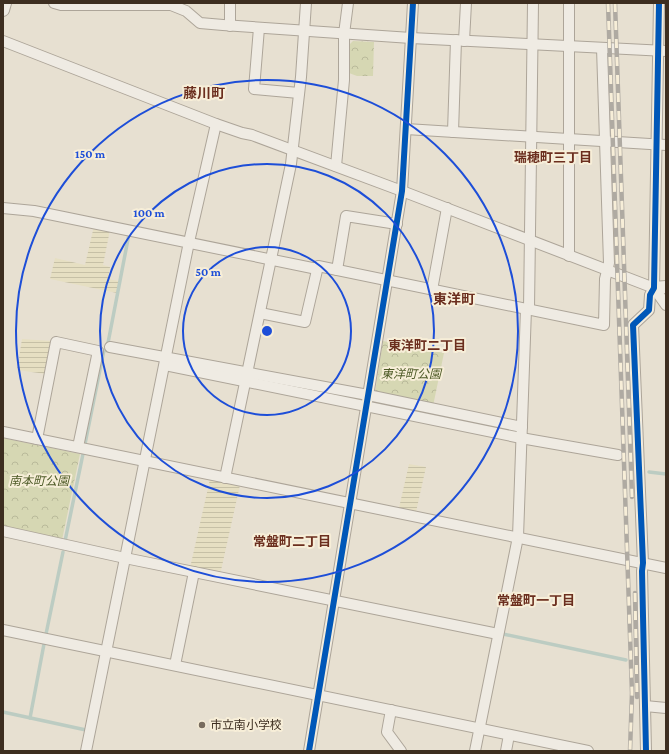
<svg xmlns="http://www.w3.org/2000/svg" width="669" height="754" viewBox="0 0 669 754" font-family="'Crimson Pro','Noto Sans JP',serif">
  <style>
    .farmland { fill: url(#farmland-rules) }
    .forest { fill: url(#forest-crowns) }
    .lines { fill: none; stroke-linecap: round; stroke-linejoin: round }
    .stream { stroke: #bcccc2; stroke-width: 3.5 }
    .minor-casing { stroke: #ada599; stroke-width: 12 }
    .tertiary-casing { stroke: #ada599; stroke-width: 14 }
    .minor { stroke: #efebe3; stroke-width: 10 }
    .tertiary { stroke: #efebe3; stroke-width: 12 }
    .rail-casing { stroke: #afaaa2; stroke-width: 4.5 }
    .rail { stroke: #f7eed8; stroke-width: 3; stroke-dasharray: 9; stroke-linecap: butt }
    .cycleway-casing { stroke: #f7eed8; stroke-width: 8 }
    .cycleway { stroke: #0057b8; stroke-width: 6 }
    .ring { fill: none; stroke: #1d4ed8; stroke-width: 2 }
    .poi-dot { fill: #786c5e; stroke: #f7eed8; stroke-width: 1.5 }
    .labels { text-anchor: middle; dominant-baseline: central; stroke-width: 4; stroke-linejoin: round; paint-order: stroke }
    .park-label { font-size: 12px; font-style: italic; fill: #4d5a26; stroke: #f7eed8 }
    .poi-label { font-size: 12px; fill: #3d2e20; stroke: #f7eed8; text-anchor: start }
    .neighbourhood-label { font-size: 13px; font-weight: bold; fill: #6b2e1e; stroke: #f7eed8 }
    .quarter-label { font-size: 14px; font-weight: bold; fill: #6b2e1e; stroke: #f7eed8 }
    .centre { fill: #1d4ed8; stroke: #f7eed8; stroke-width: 2 }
    .ring-label { font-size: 12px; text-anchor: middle; font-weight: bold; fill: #1d4ed8; stroke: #f7eed8; stroke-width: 4; stroke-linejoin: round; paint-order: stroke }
  </style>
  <defs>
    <pattern id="farmland-rules" width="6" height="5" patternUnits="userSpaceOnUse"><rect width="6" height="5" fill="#e6dfc2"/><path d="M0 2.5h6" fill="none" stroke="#c6c0a6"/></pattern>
    <pattern id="forest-crowns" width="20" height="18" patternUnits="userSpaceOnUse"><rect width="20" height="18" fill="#d6d7b3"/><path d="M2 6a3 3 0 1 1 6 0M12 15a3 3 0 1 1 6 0" fill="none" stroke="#b9b99a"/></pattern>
  </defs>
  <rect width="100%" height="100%" fill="#e7e0d1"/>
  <g class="farmland">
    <polygon points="94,226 110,230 103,265 110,267 108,279 119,281 117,293 50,279 55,258 85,265"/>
    <polygon points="22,339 52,341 46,374 17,370"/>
    <polygon points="409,464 426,467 416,512 399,508"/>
    <polygon points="210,479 240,485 220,575 190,568"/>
  </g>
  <g class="forest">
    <polygon points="353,41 374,42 373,76 357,76 349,73 349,45"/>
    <polygon points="383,341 444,353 433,406 375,392"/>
    <polygon points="3,438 80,454 62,540 3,526"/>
  </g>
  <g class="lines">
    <g class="stream">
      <polyline points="108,343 129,234"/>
      <polyline points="85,444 104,350 110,351"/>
      <polyline points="649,472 666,474"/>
      <polyline points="65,541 83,454"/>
      <polyline points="46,634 63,552"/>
      <polyline points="503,634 626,660"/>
      <polyline points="3,712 86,730"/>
      <polyline points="30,718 44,644"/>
    </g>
    <defs>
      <g id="minor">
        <polyline points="54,3 61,5 171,5 186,11 200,23 223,25 411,38 666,51"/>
        <polyline points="569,3 569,256"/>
        <polyline points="230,26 230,3"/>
        <polyline points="259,28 254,89 299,93"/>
        <polyline points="3,41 216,124 242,133 252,135 402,191 654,288 666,305"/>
        <polyline points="464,41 466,3"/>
        <polyline points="406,129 666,145"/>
        <polyline points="453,132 456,40"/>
        <polyline points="336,166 344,80 344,34 348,3"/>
        <polyline points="3,208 34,211 317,269"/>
        <polyline points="337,270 346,216 397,224"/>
        <polyline points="432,290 447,208"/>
        <polyline points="529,309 533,3"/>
        <polyline points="260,313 305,322 318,266 604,325 605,279 609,263 602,48"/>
        <polyline points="110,347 368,395 522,427"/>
        <polyline points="165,365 521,438 618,455"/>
        <polyline points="3,432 666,568"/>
        <polyline points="37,439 56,342 98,351 78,447"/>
        <polyline points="225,478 291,164 301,77 306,3"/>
        <polyline points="3,531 125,558 498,634"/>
        <polyline points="3,630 588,751"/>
        <polyline points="175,665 194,572"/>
        <polyline points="645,706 666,708"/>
        <polyline points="391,710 387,732 401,751"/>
        <polyline points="86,751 189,242 216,124"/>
        <polyline points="309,751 402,191 413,3"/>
        <polyline points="475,751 518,537 526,309"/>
        <polyline points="506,751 509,735"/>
        <polyline points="646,751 642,571 643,563 633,325 649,310 650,295 654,288 659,3"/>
      </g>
      <g id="tertiary">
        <polyline points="3,10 5,3"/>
        <polyline points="654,288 666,287"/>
      </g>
    </defs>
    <use href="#minor" class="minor-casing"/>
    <use href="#tertiary" class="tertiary-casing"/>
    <use href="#minor" class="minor"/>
    <use href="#tertiary" class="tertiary"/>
    <defs>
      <g id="rail">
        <polyline points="608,3 632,693 630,751"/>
        <polyline points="615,3 632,497"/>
        <polyline points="635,593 637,697"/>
      </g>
    </defs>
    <use href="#rail" class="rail-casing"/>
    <use href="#rail" class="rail"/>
    <defs>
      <g id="cycleway">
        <polyline points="309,751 402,191 413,3"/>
        <polyline points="646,751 642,571 643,563 633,325 649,310 650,295 654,288 659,3"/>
      </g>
    </defs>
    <use href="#cycleway" class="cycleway-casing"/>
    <use href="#cycleway" class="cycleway"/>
  </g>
  <g class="ring">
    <circle cx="267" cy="331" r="84"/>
    <circle cx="267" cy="331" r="167"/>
    <circle cx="267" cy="331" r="251"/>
  </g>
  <circle class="poi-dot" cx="202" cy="725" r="4"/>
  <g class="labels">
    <g class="park-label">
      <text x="411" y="374">東洋町公園</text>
      <text x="39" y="481">南本町公園</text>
    </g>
    <g class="poi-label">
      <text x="210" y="725">市立南小学校</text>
    </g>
    <g class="neighbourhood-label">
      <text x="553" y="157">瑞穂町三丁目</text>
      <text x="427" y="345">東洋町二丁目</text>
      <text x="292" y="541">常盤町二丁目</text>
      <text x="536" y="600">常盤町一丁目</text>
    </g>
    <g class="quarter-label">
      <text x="204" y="93">藤川町</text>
      <text x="454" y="299">東洋町</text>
    </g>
  </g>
  <circle cx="267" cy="331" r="6" class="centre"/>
  <g class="ring-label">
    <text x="90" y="158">150 m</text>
    <text x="149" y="217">100 m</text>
    <text x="208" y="276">50 m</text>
  </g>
  <rect width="669" height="754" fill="none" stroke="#3d2e20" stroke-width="8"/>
</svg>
